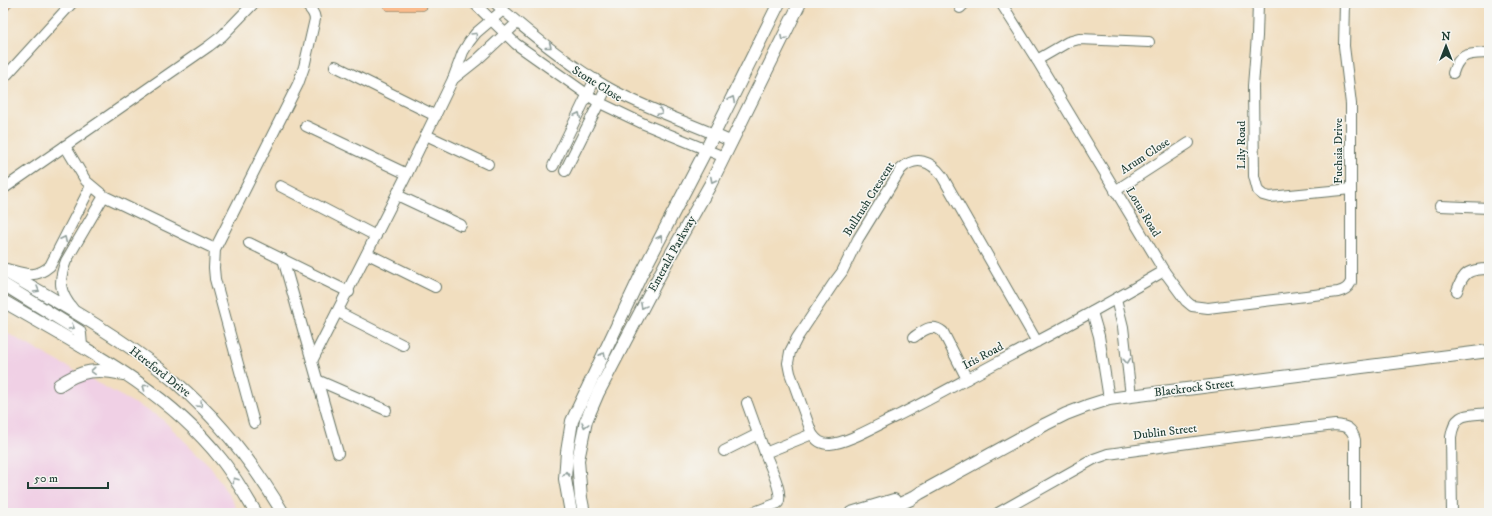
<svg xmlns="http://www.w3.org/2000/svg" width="1492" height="516" viewBox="0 0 1492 516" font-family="'IM FELL DW Pica',serif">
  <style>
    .built { fill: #f0d0e5 }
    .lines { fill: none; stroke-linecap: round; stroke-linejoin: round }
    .minor-casing { stroke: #687565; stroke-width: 12 }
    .tertiary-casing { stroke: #687565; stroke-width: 14 }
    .primary-casing { stroke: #687565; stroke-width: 16 }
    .minor { stroke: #fff; stroke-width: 10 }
    .tertiary { stroke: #fff; stroke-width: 12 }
    .primary { stroke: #fabb8c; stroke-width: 15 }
    .oneway { stroke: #8f9e9a }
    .labels { text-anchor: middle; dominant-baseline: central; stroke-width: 3; stroke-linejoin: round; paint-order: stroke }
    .street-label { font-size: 12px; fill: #1f3d34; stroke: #f6f6f2 }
  </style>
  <rect width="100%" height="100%" fill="#f6f6f2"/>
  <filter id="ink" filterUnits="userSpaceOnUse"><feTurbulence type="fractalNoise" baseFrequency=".025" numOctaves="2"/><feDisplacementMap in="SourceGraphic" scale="8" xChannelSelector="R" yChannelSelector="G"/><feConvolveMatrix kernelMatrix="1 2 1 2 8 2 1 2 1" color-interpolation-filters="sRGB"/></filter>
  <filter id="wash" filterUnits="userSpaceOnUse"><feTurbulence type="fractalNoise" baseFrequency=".012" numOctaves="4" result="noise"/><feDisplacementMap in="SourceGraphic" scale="16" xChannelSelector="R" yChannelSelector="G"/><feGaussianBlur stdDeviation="0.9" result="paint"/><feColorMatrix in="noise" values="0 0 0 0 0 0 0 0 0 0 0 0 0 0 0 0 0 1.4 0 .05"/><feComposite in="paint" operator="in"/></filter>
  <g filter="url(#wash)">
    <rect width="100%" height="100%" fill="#f1debf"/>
    <polygon class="built" points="3,331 161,418 211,467 233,502 239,513 3,513"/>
  </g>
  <g filter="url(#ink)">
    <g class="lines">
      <defs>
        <g id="minor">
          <polyline points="474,3 516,44 598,102 644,124 724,157"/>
          <path d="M495,3C529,33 567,64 607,87C646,109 691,123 732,142"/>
          <path d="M1001,3L1037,60L1164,271L1186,301L1192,306L1208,308L1338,292C1345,290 1348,288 1351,282V104L1344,46L1345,3"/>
          <polyline points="1258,3 1257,36 1253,86 1254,176 1258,191 1263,195 1270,197 1351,189"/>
          <polyline points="960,8 965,3"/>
          <polyline points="1037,60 1068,42 1079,39 1149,42"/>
          <polyline points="335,66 436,116"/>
          <path d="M1453,73C1459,52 1470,54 1489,53"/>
          <polyline points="3,79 72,3"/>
          <polyline points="453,79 477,60 517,23"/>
          <polyline points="306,126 407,174"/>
          <polyline points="426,135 488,164"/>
          <polyline points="65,146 86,181 104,196 215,249"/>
          <polyline points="553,166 595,79"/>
          <polyline points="565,171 607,87"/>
          <polyline points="280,186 376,236"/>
          <polyline points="3,189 209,46 222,36 254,3"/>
          <polyline points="1115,191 1189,143"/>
          <polyline points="397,195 461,225"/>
          <polyline points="1440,206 1489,208"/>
          <polyline points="249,243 349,292"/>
          <polyline points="368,254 435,287"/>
          <polyline points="283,259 338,453"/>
          <path d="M7,269C25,274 35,279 50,266L91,186"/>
          <path d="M1457,291C1463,272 1469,269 1489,269"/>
          <polyline points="1116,299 1123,327 1131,396"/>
          <path d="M73,309C59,292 58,281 66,261L104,196"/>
          <polyline points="338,312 403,345"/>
          <polyline points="1092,312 1099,336 1109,399"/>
          <path d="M914,337C924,330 932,323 943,332L967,379"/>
          <path d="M1037,342L942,176C931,161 916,155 901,169L858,239L842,272L833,284L797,338L790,352L788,363L790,373L812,434C817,441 821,444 830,444C848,443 879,424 897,416C933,398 968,378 1004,359C1058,331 1111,302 1164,271"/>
          <polyline points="312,361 407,174 453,79 463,52 469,42 476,33 503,10"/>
          <polyline points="317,380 386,410"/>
          <polyline points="747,403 765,453"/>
          <path d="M254,423L215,279L214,268L215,249L298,84L304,67L315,19C314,11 309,8 304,3"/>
          <polyline points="724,451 758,434"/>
          <path d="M752,513L778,503C784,493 769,464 765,453L812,434"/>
          <path d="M998,513L1094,459L1108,454L1210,440L1335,425C1347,426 1352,428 1355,440V513"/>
          <path d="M1452,513L1451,437C1455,411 1467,416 1489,413"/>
        </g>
        <g id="tertiary">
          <path d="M3,270C57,302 113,332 162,371C211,410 251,459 283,513"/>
          <polyline points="3,284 79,331 80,334 81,346"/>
          <path d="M3,301C80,346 164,387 221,459C234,475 245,495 256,513"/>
          <path d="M59,385C81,370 97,368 123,374"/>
          <polyline points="571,513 565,479 567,452 572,421 641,275 706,150 779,3"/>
          <polyline points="584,513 581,498 578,460 586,421 598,393 666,263 710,185 800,3"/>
          <polyline points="851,513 894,500"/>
          <polyline points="880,513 911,499 920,493 1046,424 1066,414 1087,406 1109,399 1131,396 1489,351"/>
        </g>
        <g id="primary">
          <polyline points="390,3 421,3"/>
          <polyline points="3,4 4,3"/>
        </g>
      </defs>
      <use href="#minor" class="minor-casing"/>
      <use href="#tertiary" class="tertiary-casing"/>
      <use href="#primary" class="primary-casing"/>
      <use href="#minor" class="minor"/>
      <use href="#tertiary" class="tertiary"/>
      <use href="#primary" class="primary"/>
    </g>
    <defs><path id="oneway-chevron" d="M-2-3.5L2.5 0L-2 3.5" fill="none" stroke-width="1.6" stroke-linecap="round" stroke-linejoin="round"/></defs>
    <g class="oneway">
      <use href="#oneway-chevron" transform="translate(475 35) rotate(-46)"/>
      <use href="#oneway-chevron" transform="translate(783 38) rotate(116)"/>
      <use href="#oneway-chevron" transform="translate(549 46) rotate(38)"/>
      <use href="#oneway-chevron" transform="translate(732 99) rotate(-63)"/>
      <use href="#oneway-chevron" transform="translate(660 112) rotate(23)"/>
      <use href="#oneway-chevron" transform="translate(578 115) rotate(-64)"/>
      <use href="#oneway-chevron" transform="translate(713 180) rotate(117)"/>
      <use href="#oneway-chevron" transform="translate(660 238) rotate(-63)"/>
      <use href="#oneway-chevron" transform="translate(64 239) rotate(-64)"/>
      <use href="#oneway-chevron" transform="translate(37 290) rotate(30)"/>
      <use href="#oneway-chevron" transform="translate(643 306) rotate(118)"/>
      <use href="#oneway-chevron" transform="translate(72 327) rotate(30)"/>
      <use href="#oneway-chevron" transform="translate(603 355) rotate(-63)"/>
      <use href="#oneway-chevron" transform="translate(1127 361) rotate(84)"/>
      <use href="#oneway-chevron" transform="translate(93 371) rotate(176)"/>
      <use href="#oneway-chevron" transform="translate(145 387) rotate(-144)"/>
      <use href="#oneway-chevron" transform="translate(200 405) rotate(46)"/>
      <use href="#oneway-chevron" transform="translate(585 425) rotate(105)"/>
      <use href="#oneway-chevron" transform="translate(566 474) rotate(-89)"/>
      <use href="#oneway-chevron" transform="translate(235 480) rotate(-124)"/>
    </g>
  </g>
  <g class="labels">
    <g class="street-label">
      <text transform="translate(597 84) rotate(32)">Stone Close</text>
      <text transform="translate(1241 145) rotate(-90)">Lily Road</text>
      <text transform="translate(1338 151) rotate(-90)">Fuchsia Drive</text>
      <text transform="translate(1145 156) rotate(-33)">Arum Close</text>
      <text transform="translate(869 199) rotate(-58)">Bullrush Crescent</text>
      <text transform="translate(1143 212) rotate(59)">Lotus Road</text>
      <text transform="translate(672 254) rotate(-61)">Emerald Parkway</text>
      <text transform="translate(983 356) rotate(-28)">Iris Road</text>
      <text transform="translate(160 372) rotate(38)">Hereford Drive</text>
      <text transform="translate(1194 388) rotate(-7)">Blackrock Street</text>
      <text transform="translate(1165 432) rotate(-7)">Dublin Street</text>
    </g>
  </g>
  <rect width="1492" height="516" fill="none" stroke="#f6f6f2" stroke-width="16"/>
  <g transform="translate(1446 46)" stroke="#f6f6f2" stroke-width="3" paint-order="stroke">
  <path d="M0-3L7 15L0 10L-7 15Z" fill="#1f3d34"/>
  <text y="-6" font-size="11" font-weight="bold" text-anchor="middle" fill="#1f3d34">N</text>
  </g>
  <path d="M28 482v6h80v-6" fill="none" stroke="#1f3d34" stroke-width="2"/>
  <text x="34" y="482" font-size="12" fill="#1f3d34" stroke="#f6f6f2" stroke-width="3" paint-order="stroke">50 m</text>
</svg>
